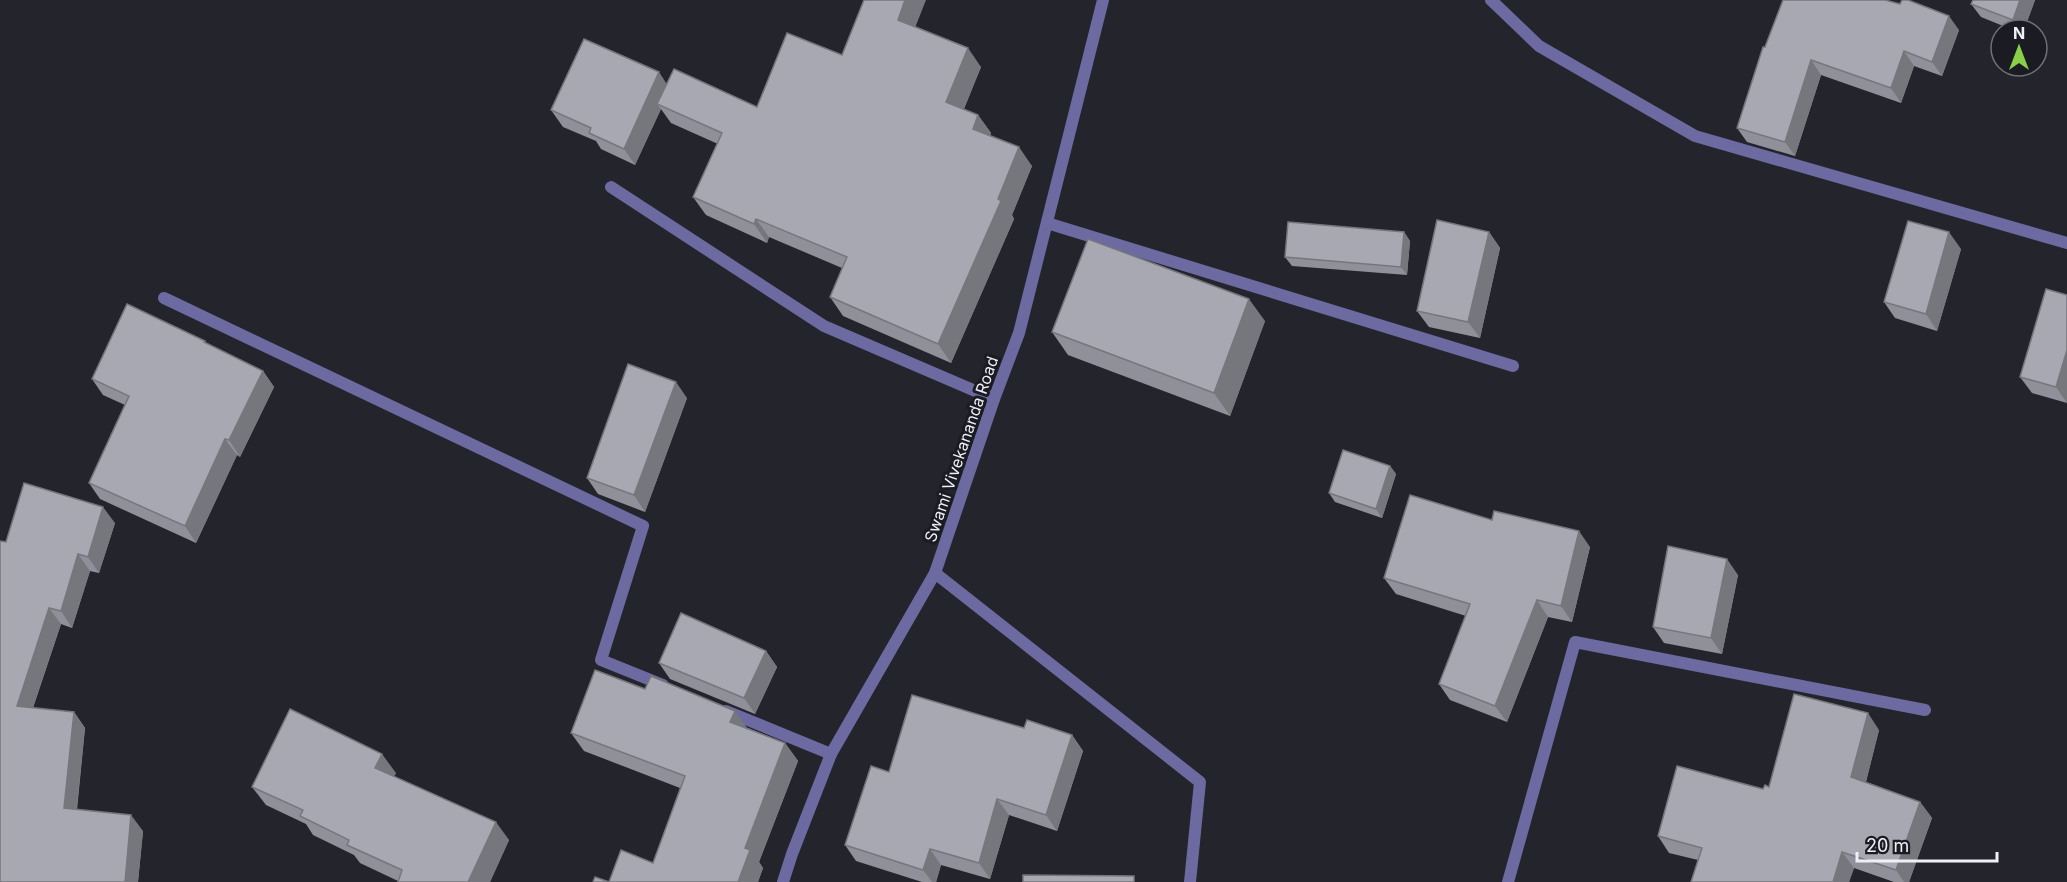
<svg xmlns="http://www.w3.org/2000/svg" width="2067" height="882" viewBox="0 0 2067 882" font-family="Inter,sans-serif">
  <style>
    .lines { fill: none; stroke-linecap: round; stroke-linejoin: round }
    .minor { stroke: #6c6aa0; stroke-width: 12 }
    .wall { fill: #90909a }
    .shaded-wall { fill: #76767d }
    .building { fill: #a8a8b3; stroke: #76767d; stroke-width: 1.5 }
    .labels { text-anchor: middle; dominant-baseline: central; stroke-width: 6; stroke-linejoin: round; paint-order: stroke }
    .street-label { font-size: 16px; fill: #efeff5; stroke: #1b1b23 }
  </style>
  <rect width="100%" height="100%" fill="#24242c"/>
  <g class="lines">
    <g class="minor">
      <polyline points="1491,0 1539,46 1695,136 2067,243"/>
      <polyline points="611,187 824,326 994,399"/>
      <polyline points="1047,223 1513,366"/>
      <polyline points="164,298 643,526 601,660 663,685"/>
      <polyline points="935,573 1200,782 1190,882"/>
      <polyline points="726,711 831,754"/>
      <polyline points="783,882 792,854 831,754 935,573 994,399 1019,333 1103,0"/>
      <polyline points="1508,882 1575,642 1925,710"/>
    </g>
  </g>
  <g class="wall">
    <polygon points="1973,0 2035,0 2024,30 2013,30 1981,17 1971,4"/>
    <polygon points="915,27 981,67 964,109 978,115 991,133 990,136 1032,166 1012,215 1014,219 951,363 843,316 830,297 842,268 769,237 767,243 706,215 693,197 718,144 671,123 661,109 635,165 601,149 596,141 563,127 551,110 667,84 757,107 842,55"/>
    <polygon points="1959,30 1942,76 1914,66 1901,103 1821,75 1795,156 1747,142 1737,128 1765,47"/>
    <polygon points="1404,232 1410,241 1407,275 1292,266 1285,257"/>
    <polygon points="1489,232 1500,248 1480,338 1429,327 1417,311"/>
    <polygon points="1961,249 1937,331 1895,318 1884,302"/>
    <polygon points="2067,295 2067,403 2032,393 2020,377"/>
    <polygon points="1265,321 1230,416 1068,355 1052,332"/>
    <polygon points="205,341 207,344 263,371 274,387 240,457 237,455 196,543 100,499 89,483 125,405 103,395 92,379"/>
    <polygon points="687,398 645,512 598,494 587,478"/>
    <polygon points="1390,466 1396,474 1382,518 1335,502 1329,493"/>
    <polygon points="1492,520 1590,547 1572,622 1548,617 1507,722 1450,700 1439,684 1466,616 1396,594 1384,578"/>
    <polygon points="115,523 99,573 90,571 72,628 61,624 33,708 74,712 85,728 77,810 143,831 138,882 0,882 6,542"/>
    <polygon points="1738,575 1722,654 1664,643 1653,627"/>
    <polygon points="766,651 777,667 755,714 670,679 659,663"/>
    <polygon points="748,728 785,743 798,761 759,862 763,868 758,882 593,882 609,882 653,863 680,788 584,751 571,733"/>
    <polygon points="1024,728 1072,735 1083,751 1057,831 1009,815 990,879 941,865 936,882 922,882 856,861 845,845 889,772"/>
    <polygon points="1879,730 1866,782 1920,802 1932,818 1909,882 1894,882 1854,868 1849,882 1691,882 1698,860 1669,853 1658,836 1769,787"/>
    <polygon points="396,773 394,776 509,840 490,882 398,882 398,881 360,863 354,855 313,835 306,824 266,805 252,787"/>
  </g>
  <g class="shaded-wall">
    <polygon points="905,0 926,0 911,38 898,20"/>
    <polygon points="2020,0 2035,0 2024,30 2020,30 2013,20"/>
    <polygon points="1949,16 1959,30 1942,76 1932,62"/>
    <polygon points="968,48 981,67 959,120 946,102"/>
    <polygon points="1904,51 1914,66 1901,103 1891,88"/>
    <polygon points="1811,60 1821,75 1795,156 1785,142"/>
    <polygon points="659,72 670,89 657,104 661,109 635,165 624,149"/>
    <polygon points="978,115 991,133 986,147 973,129"/>
    <polygon points="1019,147 1032,166 1012,215 1014,219 951,363 938,344"/>
    <polygon points="756,219 769,237 767,243 754,224"/>
    <polygon points="1404,232 1410,241 1407,275 1401,267"/>
    <polygon points="1489,232 1500,248 1480,338 1468,322"/>
    <polygon points="1949,232 1961,249 1937,331 1926,314"/>
    <polygon points="1249,299 1265,321 1230,416 1214,393"/>
    <polygon points="2067,350 2067,403 2056,387"/>
    <polygon points="263,371 274,387 240,457 229,440"/>
    <polygon points="676,382 687,398 645,512 634,495"/>
    <polygon points="225,439 237,455 196,543 185,526"/>
    <polygon points="1390,466 1396,474 1382,518 1376,509"/>
    <polygon points="103,507 115,523 99,573 88,557"/>
    <polygon points="1579,531 1590,547 1572,622 1561,606"/>
    <polygon points="78,554 90,571 72,628 61,611"/>
    <polygon points="1727,559 1738,575 1722,654 1711,638"/>
    <polygon points="1537,600 1548,617 1507,722 1495,706"/>
    <polygon points="49,608 61,624 28,722 17,706"/>
    <polygon points="766,651 777,667 755,714 744,698"/>
    <polygon points="735,711 748,729 730,722"/>
    <polygon points="74,712 85,728 75,825 64,808"/>
    <polygon points="1868,713 1879,730 1863,793 1851,777"/>
    <polygon points="1072,735 1083,751 1057,831 1046,815"/>
    <polygon points="785,743 798,761 759,862 763,868 758,882 738,882 745,848"/>
    <polygon points="382,754 396,773 389,787 375,768"/>
    <polygon points="997,799 1009,815 990,879 979,863"/>
    <polygon points="1920,802 1932,818 1909,882 1904,882 1896,870"/>
    <polygon points="131,815 143,831 138,882 125,882"/>
    <polygon points="496,822 509,840 490,882 468,882"/>
    <polygon points="930,849 941,865 936,882 932,882 923,870"/>
    <polygon points="1842,852 1854,868 1849,882 1833,882"/>
  </g>
  <g class="building">
    <polygon points="864,0 905,0 898,20 968,48 946,102 978,115 973,129 1019,147 998,199 1001,201 938,344 830,297 847,257 756,219 754,224 693,197 722,133 657,104 674,69 757,107 787,33 842,55"/>
    <polygon points="1783,0 1885,0 1900,4 1902,0 1908,0 1949,16 1932,62 1904,51 1891,88 1811,60 1785,142 1737,128 1763,47 1765,47"/>
    <polygon points="1973,0 2020,0 2013,20 1971,4"/>
    <polygon points="584,39 659,72 624,149 589,133 591,128 551,110"/>
    <polygon points="1437,220 1489,232 1468,322 1417,311"/>
    <polygon points="1908,221 1949,232 1926,314 1884,302"/>
    <polygon points="1288,222 1404,232 1401,267 1285,257"/>
    <polygon points="1088,239 1249,299 1214,393 1052,332"/>
    <polygon points="2046,289 2067,295 2067,350 2056,387 2020,377"/>
    <polygon points="127,304 205,341 204,342 263,371 229,440 225,439 185,526 89,483 129,396 92,379"/>
    <polygon points="628,364 676,382 634,495 587,478"/>
    <polygon points="1343,450 1390,466 1376,509 1329,493"/>
    <polygon points="24,483 103,507 88,557 78,554 61,611 49,608 17,706 74,712 64,808 131,815 125,882 0,882 0,541 6,542"/>
    <polygon points="1410,495 1492,520 1494,511 1579,531 1561,606 1537,600 1495,706 1439,684 1470,604 1384,578"/>
    <polygon points="1668,546 1727,559 1711,638 1653,627"/>
    <polygon points="681,613 766,651 744,698 659,663"/>
    <polygon points="595,670 645,689 651,676 735,711 730,722 785,743 745,848 750,850 738,882 593,882 595,877 609,882 621,850 653,863 685,776 571,733"/>
    <polygon points="1794,694 1868,713 1851,777 1920,802 1896,870 1842,852 1833,882 1691,882 1702,848 1658,836 1677,766 1763,789 1765,785 1769,787"/>
    <polygon points="912,695 1024,728 1027,720 1072,735 1046,815 997,799 979,863 930,849 923,870 845,845 871,766 889,772"/>
    <polygon points="290,709 382,754 375,768 496,822 468,882 398,882 402,870 347,845 349,840 300,816 303,810 252,787"/>
    <polygon points="1023,875 1134,876 1134,882 1023,882"/>
  </g>
  <g class="labels">
    <g class="street-label">
      <text transform="translate(961 449) rotate(-71)">Swami Vivekananda Road</text>
    </g>
  </g>
  <g transform="translate(2019 48)"><circle r="28" fill="#1b1b23" stroke="#707077" stroke-width="1.5"/>
  <path d="M0-4.5L10 22L0 15L-10 22Z" fill="#89cf48"/>
  <text y="-9" font-size="16" font-weight="bold" text-anchor="middle" fill="#efeff5">N</text>
  </g>
  <path d="M1857 852v9h140v-9" fill="none" stroke="#efeff5" stroke-width="3"/>
  <text x="1866" y="852" font-size="18" fill="#efeff5" stroke="#1b1b23" stroke-width="4.5" paint-order="stroke">20 m</text>
</svg>
